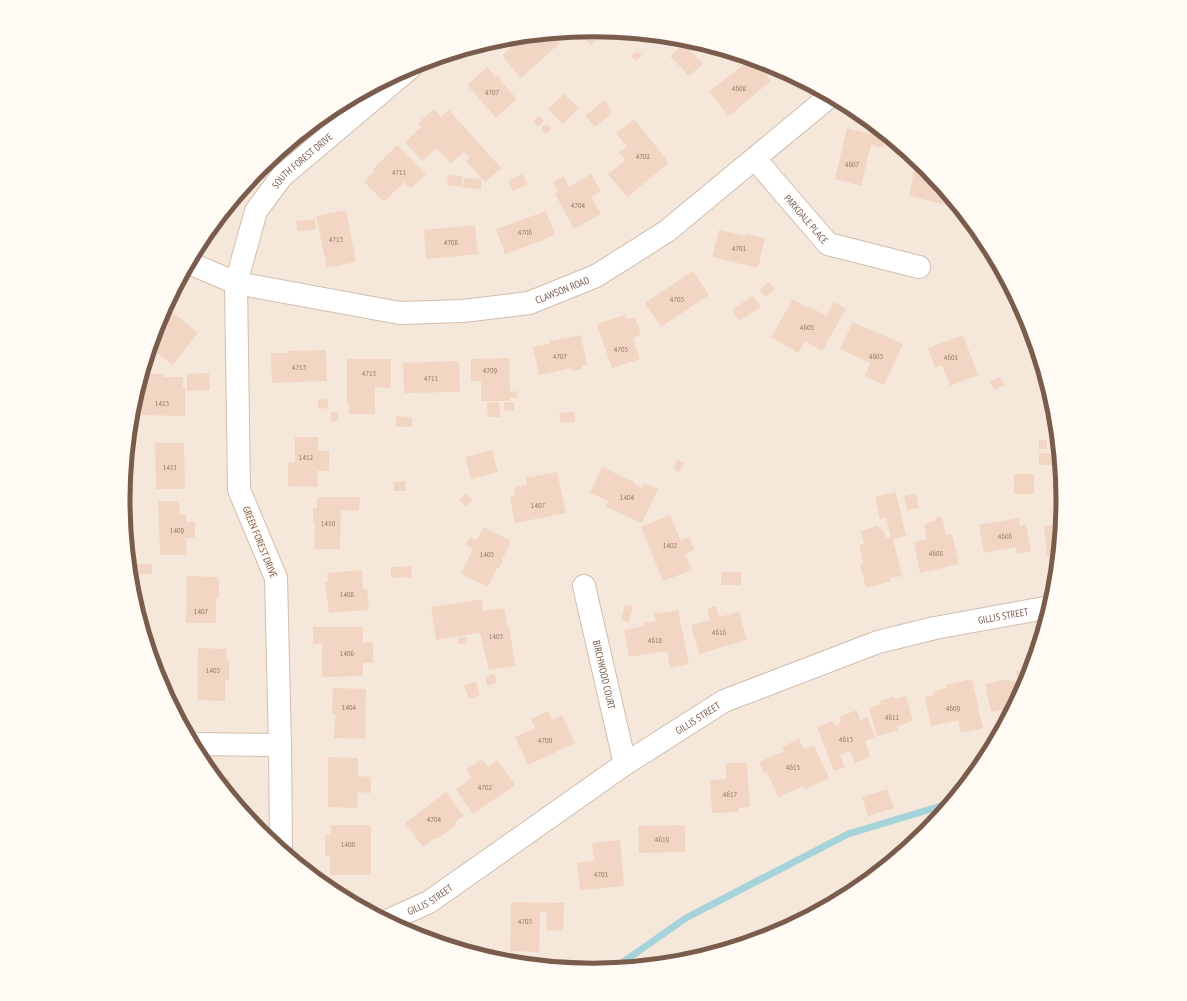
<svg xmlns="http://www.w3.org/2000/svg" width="1187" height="1001" viewBox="0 0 1187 1001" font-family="'PT Sans Narrow',sans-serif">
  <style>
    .residential { fill: #f5e8da }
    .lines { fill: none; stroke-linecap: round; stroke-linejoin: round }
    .stream { stroke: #a5d3da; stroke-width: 7 }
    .building { fill: #f3d5c3 }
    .street-casing { stroke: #d1beb0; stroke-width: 24 }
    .street { stroke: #fff; stroke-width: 22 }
    .labels { text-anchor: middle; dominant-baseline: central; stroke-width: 3; stroke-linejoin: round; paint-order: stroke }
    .number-label { font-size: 8px; fill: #987a6a }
    .street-label { font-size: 10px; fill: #7a5c4d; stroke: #fffaf3 }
    .rim { fill: none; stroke: #7a5c4d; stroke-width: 5 }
  </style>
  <rect width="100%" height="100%" fill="#fdf6ec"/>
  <circle class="residential" cx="593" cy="500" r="469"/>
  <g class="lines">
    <polyline class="stream" points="613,969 686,918 848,834 951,803"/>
  </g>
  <g class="building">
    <polygon points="594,30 606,31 591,45 578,32"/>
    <polygon points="552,34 560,43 521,78 502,56 522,37"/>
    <polygon points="684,44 703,64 689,76 670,56"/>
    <polygon points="637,51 642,55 636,61 631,56"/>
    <polygon points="750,59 755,60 771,81 729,116 709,92"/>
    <polygon points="487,67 496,77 498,75 501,79 500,80 517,99 496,118 467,85"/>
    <polygon points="564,94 579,108 563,124 548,109"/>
    <polygon points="604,100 609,106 608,107 612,113 595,127 585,116"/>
    <polygon points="434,109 441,117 449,110 501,168 485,182 466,161 470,158 464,152 451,163 436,148 422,161 405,142 421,127 418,123"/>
    <polygon points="539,115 544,121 538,127 533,121"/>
    <polygon points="634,119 669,163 627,197 608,174 626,160 619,153 627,147 616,133"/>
    <polygon points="547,124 551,130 545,134 541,128"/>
    <polygon points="872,124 886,135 883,148 871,145 861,186 835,179 847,128 870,134"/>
    <polygon points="397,145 426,174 411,189 404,182 384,202 364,182 375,170 373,169"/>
    <polygon points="915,167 928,170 959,208 909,196"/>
    <polygon points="522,174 528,184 513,191 508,181"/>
    <polygon points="591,174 601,191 591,197 601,214 574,229 555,194 558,192 553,182 564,176 569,187"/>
    <polygon points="448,175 462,176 462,187 447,185"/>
    <polygon points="464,178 481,179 481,189 463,188"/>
    <polygon points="346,210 356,262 327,268 316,216"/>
    <polygon points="546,211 555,235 544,239 544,240 505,254 496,229"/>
    <polygon points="315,219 316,229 297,232 296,221"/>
    <polygon points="475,225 478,254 426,259 424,230"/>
    <polygon points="719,230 746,236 747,234 765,238 758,268 712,257"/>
    <polygon points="693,271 709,295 661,327 645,303"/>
    <polygon points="769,282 775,290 765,297 759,290"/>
    <polygon points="753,296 761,307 739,321 732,310"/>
    <polygon points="793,299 808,308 809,306 826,316 834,302 846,309 822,351 805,341 798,353 771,337"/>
    <polygon points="166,307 198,333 173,365 154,351 161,342 156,338 152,342 159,320"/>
    <polygon points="625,315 626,319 635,317 641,335 633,338 640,359 612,368 597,324"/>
    <polygon points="853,322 903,344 884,385 865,376 870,363 840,349"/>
    <polygon points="581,335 587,365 582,366 582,369 573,371 572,368 539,375 533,347 549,344 549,341"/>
    <polygon points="963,335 978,375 950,386 942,365 935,368 928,348"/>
    <polygon points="326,350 327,381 272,383 271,353 288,353 288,351"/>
    <polygon points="509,358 510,392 517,391 518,398 510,398 510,401 481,401 481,381 471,381 471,359"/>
    <polygon points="347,359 391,359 391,388 375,387 375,414 349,414 349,405 347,405"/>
    <polygon points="459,361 460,392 404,393 403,363"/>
    <polygon points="209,373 210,390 187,391 187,374"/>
    <polygon points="143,374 163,374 163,377 183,377 183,388 185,388 185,416 139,415 139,391 137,391"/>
    <polygon points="1000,377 1005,385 994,390 990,382"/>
    <polygon points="328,399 328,408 318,409 318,400"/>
    <polygon points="499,402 500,417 488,417 487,403"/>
    <polygon points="504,402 514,402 514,410 504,411"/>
    <rect x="331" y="412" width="7" height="9"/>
    <polygon points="575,412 575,422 560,423 559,413"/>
    <polygon points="396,416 412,417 412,427 396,427"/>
    <polygon points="295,437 318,437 318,451 329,451 329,471 317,471 318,487 288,486 288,462 295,462"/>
    <rect x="1039" y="440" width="8" height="9"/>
    <polygon points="155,443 184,443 185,489 156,489"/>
    <polygon points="492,450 498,472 471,479 465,457"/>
    <rect x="1039" y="453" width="14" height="12"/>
    <polygon points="677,460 684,463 679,472 673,469"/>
    <polygon points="602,467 634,482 634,484 642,488 644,483 658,489 642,523 606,507 608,501 590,493"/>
    <polygon points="557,472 566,513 515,523 510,497 515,496 514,488 527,485 526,478"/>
    <rect x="1014" y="474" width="20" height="20"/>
    <polygon points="405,481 406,491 394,491 394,482"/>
    <polygon points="896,492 906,536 893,539 902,576 890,578 891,581 866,588 860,564 863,564 859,545 864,544 861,531 877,526 884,531 886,538 891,537 886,518 880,519 875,497"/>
    <polygon points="465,493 472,500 466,506 459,500"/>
    <polygon points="916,494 919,508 907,510 904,496"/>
    <polygon points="317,497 360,497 359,511 341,510 340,549 314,549 315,522 313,522 313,508 317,508"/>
    <polygon points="158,501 179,501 180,515 186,514 186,522 195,522 195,537 186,538 187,555 160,555"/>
    <polygon points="670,515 681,541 689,537 694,550 685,554 692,570 663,581 641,527"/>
    <polygon points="942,516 946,535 952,534 959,564 920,573 914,542 927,539 924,524 936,521 935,518"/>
    <polygon points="1019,518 1020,526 1026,524 1031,551 1017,554 1016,547 984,553 979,525"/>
    <polygon points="1062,525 1059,555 1047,556 1044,526"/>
    <polygon points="483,527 511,541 502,560 503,560 499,569 497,568 488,587 461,574 473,549 466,545 470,537 477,540"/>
    <polygon points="134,564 152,564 152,574 135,574"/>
    <polygon points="411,566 412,577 391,578 391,567"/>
    <polygon points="362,570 363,589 367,589 369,610 329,613 325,582 328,582 327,573"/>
    <rect x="721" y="572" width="20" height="13"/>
    <polygon points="187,576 219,577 219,599 216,599 216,623 186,623"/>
    <polygon points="482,599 483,611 504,608 507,625 509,625 515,666 489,670 480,633 436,640 431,607"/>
    <polygon points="625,604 633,606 629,622 621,620"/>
    <polygon points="716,606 719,617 739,612 747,640 699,654 691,625 710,620 707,609"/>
    <polygon points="678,610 689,664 670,668 667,651 629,657 624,630 644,626 644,623 656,621 654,614"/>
    <polygon points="313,627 363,627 363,643 373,642 373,663 363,663 363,676 322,677 322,643 313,644"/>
    <polygon points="467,637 467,643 458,644 458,638"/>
    <polygon points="198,648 227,649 226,660 229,660 229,680 225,680 225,701 197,700"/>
    <polygon points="1032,668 1028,681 1014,708 991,712 985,684 1009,679 1009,682 1018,681 1016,671"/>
    <polygon points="494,674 497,683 487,686 485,677"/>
    <polygon points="972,679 983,728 961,733 958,720 931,726 925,697 934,695 933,692 947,688 946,685"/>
    <polygon points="476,681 480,695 469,699 464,685"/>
    <polygon points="333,688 366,689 365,739 334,738 335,714 332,714"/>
    <polygon points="894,696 895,699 906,696 913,721 897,726 898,730 877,736 869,708 881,704 880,701"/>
    <polygon points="857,710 860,720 867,717 875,737 865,741 870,757 855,763 850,751 840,755 845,767 834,771 817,727 833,721 835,726 841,723 839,717"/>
    <polygon points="548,711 552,720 562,715 575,743 528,765 515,737 535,728 531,719"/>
    <polygon points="799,739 804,749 814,745 829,778 805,789 804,786 778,797 767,772 764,773 759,762 785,751 782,747"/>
    <polygon points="328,757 358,758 358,776 371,777 371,793 358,792 357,808 328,807"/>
    <polygon points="482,759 488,767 497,760 515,785 473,814 456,789 471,778 466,770"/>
    <polygon points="726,763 747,763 750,807 739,808 739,812 712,813 710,780 726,779"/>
    <polygon points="229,778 229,795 216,779"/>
    <polygon points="887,789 894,808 868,816 862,797"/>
    <polygon points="446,792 464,816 455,822 456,825 436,840 435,838 423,847 405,823"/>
    <polygon points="331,825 371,825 371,875 330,875 330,856 325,856 325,835 331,835"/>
    <polygon points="685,825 685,852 639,853 638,826"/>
    <polygon points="620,840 624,886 580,890 577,863 594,861 592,843"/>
    <polygon points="511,902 564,903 563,931 546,930 547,912 540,911 539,952 510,951"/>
    <polygon points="494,948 495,960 461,950 462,949"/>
  </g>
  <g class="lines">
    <defs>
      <g id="street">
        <path id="s1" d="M755,159L828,244L919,267"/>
        <path id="s2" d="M189,263L236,283L400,313L463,311L529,303L596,276L667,231L830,96"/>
        <path id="s3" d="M584,586L625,764"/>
        <polyline points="193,744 280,745"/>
        <path id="s4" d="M281,850L280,745L276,578L239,490L236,283L256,211L282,176L410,68"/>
        <path id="s5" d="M387,921L429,902L625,764L724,701L878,642L935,628L1050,607"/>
      </g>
    </defs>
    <use href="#street" class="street-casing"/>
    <use href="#street" class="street"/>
  </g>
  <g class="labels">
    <g class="number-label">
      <text x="739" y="88">4608</text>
      <text x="492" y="92">4707</text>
      <text x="643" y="156">4702</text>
      <text x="852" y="164">4607</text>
      <text x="399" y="172">4711</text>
      <text x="578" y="205">4704</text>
      <text x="525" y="232">4706</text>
      <text x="336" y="239">4713</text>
      <text x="451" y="242">4708</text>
      <text x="739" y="248">4701</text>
      <text x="677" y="299">4703</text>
      <text x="807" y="327">4605</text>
      <text x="621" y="349">4705</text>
      <text x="560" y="356">4707</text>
      <text x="876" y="356">4603</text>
      <text x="951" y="357">4601</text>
      <text x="299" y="367">4713</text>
      <text x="490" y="370">4709</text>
      <text x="369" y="373">4715</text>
      <text x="431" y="378">4711</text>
      <text x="162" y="403">1413</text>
      <text x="306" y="457">1412</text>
      <text x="170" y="467">1411</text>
      <text x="627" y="497">1404</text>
      <text x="538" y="505">1407</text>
      <text x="328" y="523">1410</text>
      <text x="177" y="530">1409</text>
      <text x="1005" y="536">4606</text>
      <text x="670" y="545">1402</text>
      <text x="936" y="553">4608</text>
      <text x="487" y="554">1405</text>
      <text x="347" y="594">1408</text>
      <text x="201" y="611">1407</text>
      <text x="719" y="632">4616</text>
      <text x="496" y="636">1403</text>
      <text x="655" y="640">4618</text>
      <text x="347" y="653">1406</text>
      <text x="213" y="670">1405</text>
      <text x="349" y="707">1404</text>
      <text x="953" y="708">4609</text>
      <text x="892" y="717">4611</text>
      <text x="846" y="739">4613</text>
      <text x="545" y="740">4700</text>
      <text x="793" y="767">4615</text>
      <text x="485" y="787">4702</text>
      <text x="730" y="794">4617</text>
      <text x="434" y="819">4704</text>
      <text x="662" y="839">4619</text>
      <text x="348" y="844">1400</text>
      <text x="601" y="874">4701</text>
      <text x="525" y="921">4703</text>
    </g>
    <g class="street-label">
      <text stroke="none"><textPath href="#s4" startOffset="718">SOUTH FOREST DRIVE</textPath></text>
      <text stroke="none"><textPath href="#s1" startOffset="79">PARKDALE PLACE</textPath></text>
      <text stroke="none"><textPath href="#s2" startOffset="383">CLAWSON ROAD</textPath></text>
      <text transform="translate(260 542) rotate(68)">GREEN FOREST DRIVE</text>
      <text stroke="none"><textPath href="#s5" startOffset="696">GILLIS STREET</textPath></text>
      <text stroke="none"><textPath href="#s3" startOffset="91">BIRCHWOOD COURT</textPath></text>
      <text stroke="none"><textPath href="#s5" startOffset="372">GILLIS STREET</textPath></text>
      <text stroke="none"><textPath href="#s5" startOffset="48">GILLIS STREET</textPath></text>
    </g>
  </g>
  <path d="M0 0H1187V1001H0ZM130 500a463 463 0 1 1 926 0a463 463 0 1 1-926 0Z" fill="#fffaf3" fill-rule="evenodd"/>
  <path class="rim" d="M130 500a463 463 0 1 1 926 0a463 463 0 1 1-926 0Z"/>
</svg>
